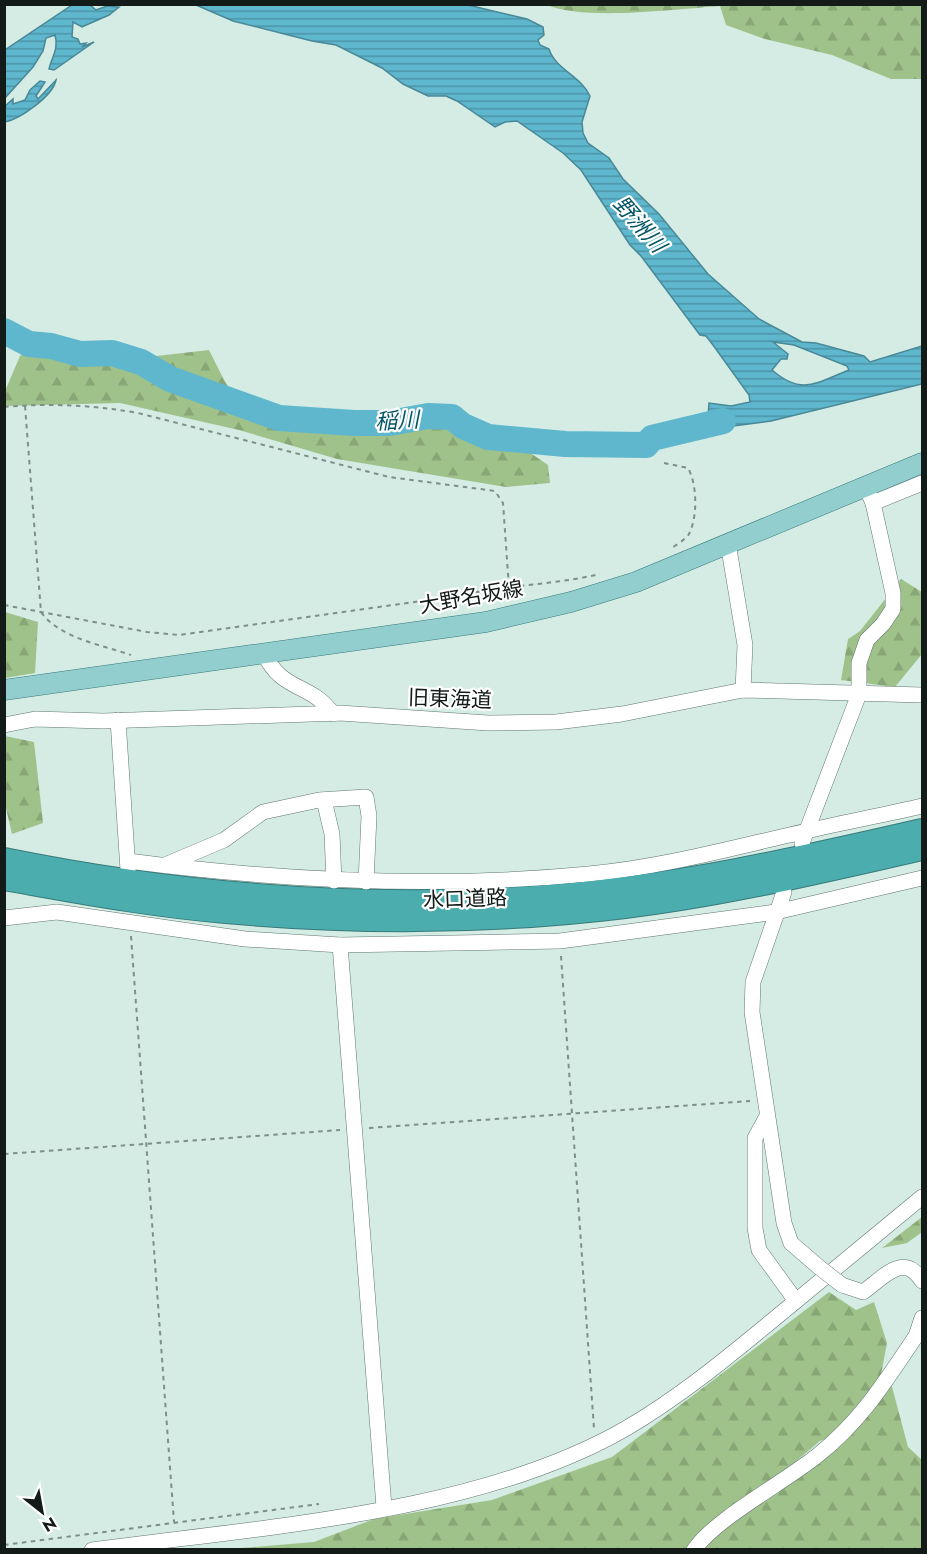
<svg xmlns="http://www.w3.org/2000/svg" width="927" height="1554" viewBox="0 0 927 1554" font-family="Jost,'Noto Sans JP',sans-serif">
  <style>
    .forest { fill: url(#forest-firs) }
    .water { fill: url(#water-rules); stroke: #488897; stroke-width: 1.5; fill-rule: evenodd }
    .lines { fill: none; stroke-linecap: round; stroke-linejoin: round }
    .river { stroke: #5fb7ce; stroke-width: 26 }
    .minor-casing { stroke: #617670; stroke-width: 16 }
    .major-casing { stroke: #377a7a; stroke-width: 21 }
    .highway-casing { stroke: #377a7a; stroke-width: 24 }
    .path { stroke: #7e8f89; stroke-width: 2; stroke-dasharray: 4.5 4.5; stroke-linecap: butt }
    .minor { stroke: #fff; stroke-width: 15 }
    .major { stroke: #93cece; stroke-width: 20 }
    .highway { stroke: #4badae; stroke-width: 22 }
    .minor-bridge-casing { stroke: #617670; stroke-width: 16; stroke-linecap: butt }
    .minor-bridge { stroke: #fff; stroke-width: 15 }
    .labels { text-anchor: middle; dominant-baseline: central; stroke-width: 4.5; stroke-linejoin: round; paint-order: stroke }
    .street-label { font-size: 21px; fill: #121b18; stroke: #fff }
    .water-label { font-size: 22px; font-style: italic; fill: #045565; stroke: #fff }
  </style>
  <defs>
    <pattern id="forest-firs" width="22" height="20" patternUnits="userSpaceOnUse" patternTransform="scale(1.5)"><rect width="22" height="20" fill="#9fc28a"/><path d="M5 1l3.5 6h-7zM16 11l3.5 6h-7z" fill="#88a676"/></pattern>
    <pattern id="water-rules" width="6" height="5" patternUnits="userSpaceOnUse" patternTransform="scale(1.5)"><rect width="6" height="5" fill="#5fb7ce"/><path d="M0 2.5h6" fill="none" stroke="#4d94a6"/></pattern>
  </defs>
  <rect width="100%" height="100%" fill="#d4ece4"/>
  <g class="forest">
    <path d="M547,5H922V79H891L832,55L765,39L726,25L720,6C678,9 583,21 547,5Z"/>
    <polygon points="53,337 113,361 209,350 224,380 243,409 313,425 446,424 523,448 548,465 550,483 506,487 337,459 239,430 120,403 5,406 5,391 20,356"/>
    <polygon points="901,579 922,592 922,654 895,687 841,680 848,639 860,631"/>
    <polygon points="5,612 38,622 35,673 5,678"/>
    <polygon points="5,736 34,742 43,823 12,834 5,804"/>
    <polygon points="922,1217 922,1232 907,1243 882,1248"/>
    <polygon points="829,1292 856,1310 874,1302 887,1343 879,1385 840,1434 820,1441 788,1468 763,1498 819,1464 841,1445 891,1383 908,1447 922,1460 922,1549 218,1550 314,1542 374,1519 492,1500 612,1457"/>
  </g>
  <g class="water">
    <path d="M72,5H90L96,10L107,6L119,7L109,15L82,27L73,22L72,37L78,39L80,44L86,43L82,47L94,42L54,70L49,69C52,56 59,49 55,35L46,38L43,51L33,67L5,98V50Z"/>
    <path d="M196,5H468L527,19L543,27L544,35L538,40L540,45L549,49C555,69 581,76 590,96L582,122L583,133L588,143L609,158L623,179L659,214L708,274L759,319L802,342L816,343L864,356L870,362L922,346V384L771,421L687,432L708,417L709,403L731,406L750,402L749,395L713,345L706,336L700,335L641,256L630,245L581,170L563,153L517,121L505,122L495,127L457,101L446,96H428L403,84L382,68L336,45L312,41L233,21ZM773,342L794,345L847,366L849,370C816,383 802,396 772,370L781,359H787L788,354Z"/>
    <path d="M56,80C53,96 20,119 5,122V106L13,99V104L25,100L30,90L40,81L45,82L36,96L38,99Z"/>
  </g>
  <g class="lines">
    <polyline class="river" points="4,331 29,344 51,346 80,354 112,353 141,362 170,379 279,418 354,423 390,423 428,416 452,417 463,426 488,437 565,444 646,445 652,438 723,421"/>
    <defs>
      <g id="minor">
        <polyline points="869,494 873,503 922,483"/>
        <polyline points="728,543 745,645 743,690"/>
        <path d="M264,653C281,692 312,683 333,714"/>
        <polyline points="118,720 128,870"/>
        <polyline points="4,725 35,719 103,721 340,713 488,723 556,722 622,714 743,690 922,695"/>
        <polyline points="324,800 332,834 334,881"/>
        <polyline points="802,843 859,694 859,663 867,640 883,624 893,609 893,593 873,503"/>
        <path d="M128,861C282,881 435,889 589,874C664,867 735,847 807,831C845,822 884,815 922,806"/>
        <polyline points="165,865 224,840 263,812 319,800 366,797 369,816 366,882"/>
        <polyline points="784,892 753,982 752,1012 784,1223 791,1243 820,1268"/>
        <polyline points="4,918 57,912 245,939 340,945 560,941 776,912 922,878"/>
        <polyline points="340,945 384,1507"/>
        <polyline points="767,1116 755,1138 755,1228 759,1250 796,1301"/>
        <path d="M842,1285L863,1292C883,1278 904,1251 922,1281"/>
        <path d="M92,1550C259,1527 477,1514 625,1429C687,1393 741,1346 796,1301C838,1266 880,1232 922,1197"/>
        <path d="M694,1550C716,1518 785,1482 818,1455C861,1421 885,1382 916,1336L922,1318"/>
      </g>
      <polyline id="major" points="4,690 486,622 571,602 636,582 922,463"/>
      <g id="highway">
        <path d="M4,859C181,895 358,909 537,897C667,888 796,859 922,830"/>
        <path d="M4,879C78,892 151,906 226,912C358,924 493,923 625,907C725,895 824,871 922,849"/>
      </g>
    </defs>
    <use href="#minor" class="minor-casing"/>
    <use href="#major" class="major-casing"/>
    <use href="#highway" class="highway-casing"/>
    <g class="path">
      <path d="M25,406L41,612C59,638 102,645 131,655"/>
      <path d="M4,407C51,403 92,405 138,413L389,477L495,491L503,503L509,588"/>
      <path d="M664,463L688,468C697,484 698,516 689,534C685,540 676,545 670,549"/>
      <path d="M4,605L147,632L179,635L457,596C505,585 553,585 600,574"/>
      <polyline points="131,936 174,1522"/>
      <polyline points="561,956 594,1429"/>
      <polyline points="369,1128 750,1101"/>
      <polyline points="4,1154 340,1130"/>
      <polyline points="4,1545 319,1504"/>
    </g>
    <use href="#minor" class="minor"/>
    <use href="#major" class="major"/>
    <use href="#highway" class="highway"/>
    <defs>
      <polyline id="minor-bridge" points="820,1268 842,1285"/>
    </defs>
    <use href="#minor-bridge" class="minor-bridge-casing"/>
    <use href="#minor-bridge" class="minor-bridge"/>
  </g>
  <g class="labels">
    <g class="street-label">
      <text transform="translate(471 597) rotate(-10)">大野名坂線</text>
      <text transform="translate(450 699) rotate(2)">旧東海道</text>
      <text transform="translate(465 899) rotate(-2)">水口道路</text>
    </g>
    <g class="water-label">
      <text transform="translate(640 224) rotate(49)">野洲川</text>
      <text transform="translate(397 420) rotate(-3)">稲川</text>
    </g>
  </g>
  <rect width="927" height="1554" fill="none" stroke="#121b18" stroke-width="12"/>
  <g transform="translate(42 1512) rotate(149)" stroke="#ffffff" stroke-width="4.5" paint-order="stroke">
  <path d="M0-4.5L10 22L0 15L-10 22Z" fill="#121b18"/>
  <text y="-9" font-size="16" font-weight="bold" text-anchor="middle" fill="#121b18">N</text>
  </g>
</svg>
